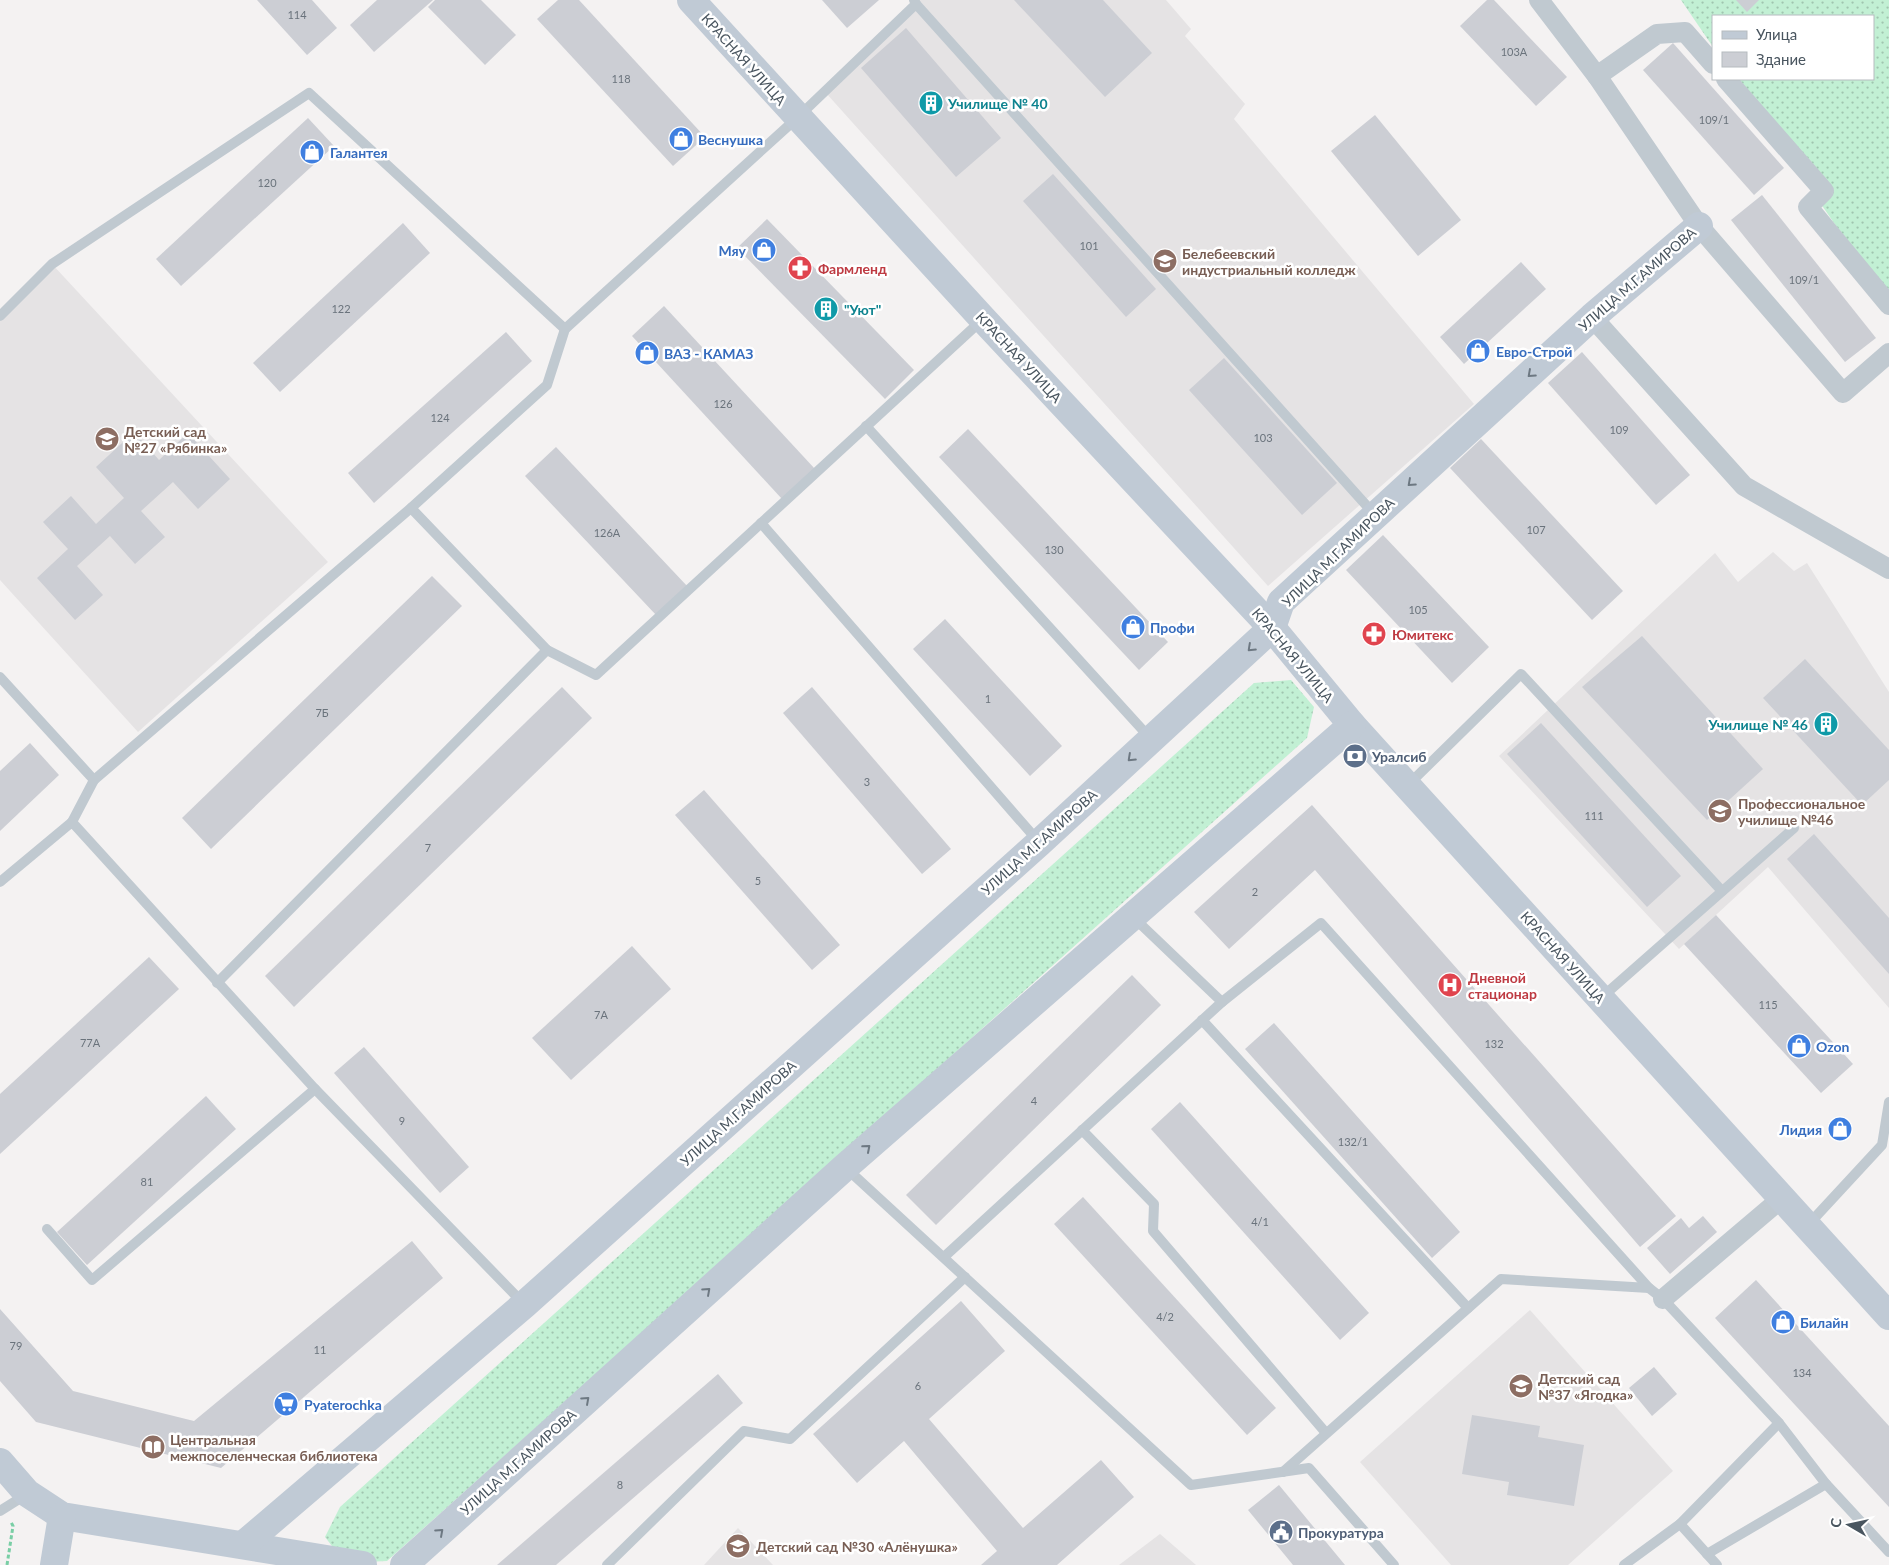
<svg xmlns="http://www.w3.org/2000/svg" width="1889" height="1565" viewBox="0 0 1889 1565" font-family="Lato,sans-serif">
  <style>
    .education { fill: #e5e3e4 }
    .grass { fill: url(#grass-dots) }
    .building { fill: #ccced4 }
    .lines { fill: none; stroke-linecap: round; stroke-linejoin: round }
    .path { stroke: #79cea5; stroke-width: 3; stroke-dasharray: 4 2.5; stroke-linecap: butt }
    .lane { stroke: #c0c9d0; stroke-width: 10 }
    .street { stroke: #c0c9d0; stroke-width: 20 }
    .secondary { stroke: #c0cad5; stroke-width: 28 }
    .oneway { stroke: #6d7882 }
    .labels { text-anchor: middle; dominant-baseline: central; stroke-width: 5; stroke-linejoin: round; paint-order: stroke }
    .number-label { font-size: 11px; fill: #6a737c }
    .street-label { font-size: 14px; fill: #49555f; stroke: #fff }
    .culture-label { font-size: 14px; font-weight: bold; fill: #0d838f; stroke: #fff; text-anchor: start }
    .shop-label { font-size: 14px; font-weight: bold; fill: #366cbe; stroke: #fff; text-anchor: start }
    .education-label { font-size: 14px; font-weight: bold; fill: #785e54; stroke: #fff; text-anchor: start }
    .health-label { font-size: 14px; font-weight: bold; fill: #be3a42; stroke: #fff; text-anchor: start }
    .service-label { font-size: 14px; font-weight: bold; fill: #4e5e75; stroke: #fff; text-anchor: start }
  </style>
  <defs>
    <pattern id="grass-dots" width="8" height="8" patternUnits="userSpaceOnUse" patternTransform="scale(1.25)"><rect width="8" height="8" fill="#c2f0d4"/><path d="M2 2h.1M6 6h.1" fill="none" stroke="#a0c5af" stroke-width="1.8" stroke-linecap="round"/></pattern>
  </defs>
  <rect width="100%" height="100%" fill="#f4f2f2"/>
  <g class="education">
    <polygon points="920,0 1166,0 1191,29 1185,36 1245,104 1234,119 1474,404 1268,586 826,93"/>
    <polygon points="52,264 328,562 138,732 0,580 0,316"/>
    <polygon points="1773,552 1794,571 1807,563 1889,692 1889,1008 1768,867 1679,949 1499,756 1715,553 1738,582"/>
    <polygon points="1530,1310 1673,1471 1568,1565 1451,1565 1360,1462"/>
    <polygon points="738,1528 773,1565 704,1565"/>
    <polygon points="1160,1534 1196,1565 1119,1565"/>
  </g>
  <g class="grass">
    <polygon points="1681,0 1889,0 1889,303 1735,79 1873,79 1873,16 1713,16 1713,47"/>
    <polygon points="1291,680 1314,707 1307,738 387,1561 345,1563 325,1537 340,1507 1254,683"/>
  </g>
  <g class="building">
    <polygon points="257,0 312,0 337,28 307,55"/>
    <polygon points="377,0 433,0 374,52 350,25"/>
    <polygon points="435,0 481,0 516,35 485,65 428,7"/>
    <polygon points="558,0 579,0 705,137 673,166 537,19"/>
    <polygon points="822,0 879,0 847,28"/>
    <polygon points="1014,0 1103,0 1152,53 1105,97"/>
    <polygon points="1487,0 1494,0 1567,77 1536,106 1460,26"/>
    <polygon points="1736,0 1759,0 1747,12"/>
    <polygon points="906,28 1001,138 956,177 861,68"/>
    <polygon points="1673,43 1784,168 1754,195 1643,70"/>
    <polygon points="1375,115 1461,220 1418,256 1331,151"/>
    <polygon points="308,118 334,146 181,286 156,259"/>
    <polygon points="1053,174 1156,289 1126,317 1023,201"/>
    <polygon points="1762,195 1876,338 1845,362 1731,220"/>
    <polygon points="767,219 914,370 885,399 737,248"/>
    <polygon points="403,223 430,253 280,392 253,363"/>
    <polygon points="1521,262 1546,289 1464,364 1440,337"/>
    <polygon points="664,306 815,469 782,499 632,336"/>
    <polygon points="506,332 532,361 374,503 348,473"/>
    <polygon points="1582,352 1690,475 1656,505 1548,383"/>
    <polygon points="1224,358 1337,483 1302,515 1189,390"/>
    <polygon points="968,429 1168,642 1139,670 939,457"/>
    <polygon points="134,432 159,460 188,433 230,479 198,509 173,482 141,511 165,537 135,564 110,536 77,566 103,595 75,620 37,578 68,549 43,522 71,496 96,524 124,498 96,467"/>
    <polygon points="1481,439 1623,591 1592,620 1450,468"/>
    <polygon points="556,447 688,587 657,616 525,476"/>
    <polygon points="1383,535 1489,647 1452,683 1346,570"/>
    <polygon points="432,576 462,606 211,849 182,818"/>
    <polygon points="945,619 1062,746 1030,776 913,649"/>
    <polygon points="1642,636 1763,769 1707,820 1582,687"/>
    <polygon points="1805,659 1889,750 1889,780 1862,805 1763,698"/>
    <polygon points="562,687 592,718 294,1007 265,976"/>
    <polygon points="812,687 951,849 922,874 783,713"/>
    <polygon points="1541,723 1681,876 1647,907 1507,754"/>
    <polygon points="30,743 59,775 0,831 0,771"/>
    <polygon points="704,790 840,945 812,970 675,815"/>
    <polygon points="1312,805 1676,1216 1640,1247 1315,870 1229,949 1194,912"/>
    <polygon points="1814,834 1889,918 1889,974 1787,859"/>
    <polygon points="1716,915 1853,1064 1821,1093 1684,944"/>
    <polygon points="632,946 671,989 571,1080 532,1038"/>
    <polygon points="149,957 179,989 0,1154 0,1094"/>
    <polygon points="1132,975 1161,1005 936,1225 906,1195"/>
    <polygon points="1274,1023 1460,1232 1432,1258 1245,1049"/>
    <polygon points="364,1047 469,1167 440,1193 334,1073"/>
    <polygon points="206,1096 236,1129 87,1265 57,1232"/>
    <polygon points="1180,1102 1369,1313 1340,1340 1151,1129"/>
    <polygon points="1083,1197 1276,1408 1247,1435 1054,1224"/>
    <polygon points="1703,1216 1717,1232 1670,1274 1647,1248 1681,1218 1689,1228"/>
    <polygon points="412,1241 443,1278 221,1468 36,1422 0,1381 0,1309 73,1391 194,1421"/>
    <polygon points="1756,1280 1889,1426 1889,1507 1715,1318"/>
    <polygon points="961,1301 1005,1351 929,1419 1023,1528 1101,1460 1134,1497 1057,1565 981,1565 997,1551 904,1441 857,1483 813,1434"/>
    <polygon points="1654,1367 1677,1394 1652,1416 1629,1388"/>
    <polygon points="718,1374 743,1403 556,1565 497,1565"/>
    <polygon points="1472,1415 1540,1426 1538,1437 1584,1445 1574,1506 1507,1495 1509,1482 1462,1474"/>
    <polygon points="1279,1485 1345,1565 1293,1565 1248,1510"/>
  </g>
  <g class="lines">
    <polyline class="path" points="7,1565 13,1526 11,1522"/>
    <g class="lane">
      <polyline points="916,4 1375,515"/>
      <polyline points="0,316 52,264 309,93 565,329 797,118 916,4 914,0"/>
      <polyline points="866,426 1150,738"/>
      <polyline points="411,508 547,650 596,675 982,320"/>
      <polyline points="761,523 1038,841"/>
      <polyline points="0,677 94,780"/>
      <polyline points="1408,785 1521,674 1722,891"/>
      <polyline points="72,822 94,780 411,508 547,385 565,329"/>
      <polyline points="0,882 72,822 315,1089 523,1303"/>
      <polyline points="217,983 547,650"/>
      <polyline points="1601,998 1794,828"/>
      <polyline points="1222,1002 1321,923 1649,1288 1663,1299 1779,1423 1826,1484 1889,1552"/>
      <polyline points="1202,1020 1468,1308"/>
      <polyline points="1082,1130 1154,1204 1153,1231 1326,1433"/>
      <polyline points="846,1168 1191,1485 1309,1468 1394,1565"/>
      <polyline points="1808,1225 1882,1145 1889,1102"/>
      <polyline points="47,1229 92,1280 315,1089"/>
      <polyline points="944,1257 1222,1002 1133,917"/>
      <polyline points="1283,1472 1501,1279 1649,1288"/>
      <polyline points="0,1511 27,1494"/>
      <polyline points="1680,1524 1779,1423"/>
      <polyline points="1707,1554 1826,1484"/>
      <polyline points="607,1565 744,1431 790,1439 965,1277"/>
      <polyline points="1624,1565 1680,1524 1717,1565"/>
    </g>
    <g class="street">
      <polyline points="1539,0 1597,76 1699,226 1843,393 1889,353"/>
      <polyline points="1597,76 1657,34 1685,32 1713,64"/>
      <polyline points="1726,79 1824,191 1808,207 1889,305"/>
      <polyline points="1592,317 1744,486 1889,569"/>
      <polyline points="1663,1299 1782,1198"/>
    </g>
    <g class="secondary">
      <polyline points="691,0 983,319 1272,628 1352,725 1889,1316"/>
      <polyline points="0,1462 27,1493 62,1516 363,1565"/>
      <polyline points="243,1545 525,1304 1039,843 1272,628 1281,602 1592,317 1699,226"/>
      <polyline points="54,1565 62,1516"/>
      <polyline points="404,1565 845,1167 1352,725"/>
    </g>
  </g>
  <defs><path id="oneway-chevron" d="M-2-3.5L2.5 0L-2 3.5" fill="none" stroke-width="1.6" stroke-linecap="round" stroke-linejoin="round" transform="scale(1.25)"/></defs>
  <g class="oneway">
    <use href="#oneway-chevron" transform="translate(1531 374) rotate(138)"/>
    <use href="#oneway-chevron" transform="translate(1411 483) rotate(138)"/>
    <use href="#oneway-chevron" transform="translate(1251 648) rotate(137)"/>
    <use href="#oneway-chevron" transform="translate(1131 758) rotate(137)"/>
    <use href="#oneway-chevron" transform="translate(867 1148) rotate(-41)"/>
    <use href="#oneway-chevron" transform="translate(707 1291) rotate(-42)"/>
    <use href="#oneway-chevron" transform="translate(586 1400) rotate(-42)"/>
    <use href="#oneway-chevron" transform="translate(440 1532) rotate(-42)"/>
  </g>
  <defs>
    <symbol id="building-disc" viewBox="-11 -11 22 22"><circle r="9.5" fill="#0f9aa8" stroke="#fff"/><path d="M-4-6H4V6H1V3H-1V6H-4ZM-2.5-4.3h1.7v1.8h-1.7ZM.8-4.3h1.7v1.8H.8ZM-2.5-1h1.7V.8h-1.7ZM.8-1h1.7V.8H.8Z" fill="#fff"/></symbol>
    <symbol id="shop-disc" viewBox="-11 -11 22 22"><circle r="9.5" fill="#3f7fe0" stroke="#fff"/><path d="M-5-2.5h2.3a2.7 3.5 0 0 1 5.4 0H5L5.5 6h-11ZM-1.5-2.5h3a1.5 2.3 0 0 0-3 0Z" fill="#fff"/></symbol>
    <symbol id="university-disc" viewBox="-11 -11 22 22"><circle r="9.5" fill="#8d6e63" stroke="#fff"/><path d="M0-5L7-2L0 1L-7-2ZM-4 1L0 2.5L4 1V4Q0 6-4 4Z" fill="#fff"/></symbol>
    <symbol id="pharmacy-disc" viewBox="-11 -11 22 22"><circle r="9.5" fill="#e0444e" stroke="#fff"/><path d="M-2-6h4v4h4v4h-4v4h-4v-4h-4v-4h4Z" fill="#fff"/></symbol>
    <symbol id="school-disc" viewBox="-11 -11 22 22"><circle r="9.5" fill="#8d6e63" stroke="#fff"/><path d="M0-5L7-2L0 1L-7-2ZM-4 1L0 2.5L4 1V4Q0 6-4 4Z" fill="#fff"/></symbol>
    <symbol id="bank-disc" viewBox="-11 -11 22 22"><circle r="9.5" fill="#5c6f8a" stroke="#fff"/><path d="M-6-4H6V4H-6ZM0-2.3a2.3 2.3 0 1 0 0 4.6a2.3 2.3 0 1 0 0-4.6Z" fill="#fff"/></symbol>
    <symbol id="hospital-disc" viewBox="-11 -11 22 22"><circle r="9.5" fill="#e0444e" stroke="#fff"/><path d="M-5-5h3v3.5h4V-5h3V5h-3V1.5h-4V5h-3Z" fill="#fff"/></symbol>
    <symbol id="supermarket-disc" viewBox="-11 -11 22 22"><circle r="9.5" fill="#3f7fe0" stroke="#fff"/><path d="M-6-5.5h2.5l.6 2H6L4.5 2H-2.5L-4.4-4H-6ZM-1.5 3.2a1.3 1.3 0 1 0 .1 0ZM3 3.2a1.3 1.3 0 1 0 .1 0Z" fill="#fff"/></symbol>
    <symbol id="library-disc" viewBox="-11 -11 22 22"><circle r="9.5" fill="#8d6e63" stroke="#fff"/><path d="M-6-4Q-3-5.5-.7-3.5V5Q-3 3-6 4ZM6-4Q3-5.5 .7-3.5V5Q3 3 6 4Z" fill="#fff"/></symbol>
    <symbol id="civic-disc" viewBox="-11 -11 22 22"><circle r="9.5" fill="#5c6f8a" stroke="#fff"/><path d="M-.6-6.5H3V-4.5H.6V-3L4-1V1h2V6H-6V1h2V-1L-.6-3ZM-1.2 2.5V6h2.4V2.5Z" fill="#fff"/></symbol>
  </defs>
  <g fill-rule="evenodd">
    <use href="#building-disc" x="917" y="89" width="28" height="28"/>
    <use href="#shop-disc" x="667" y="125" width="28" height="28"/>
    <use href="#shop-disc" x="298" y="138" width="28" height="28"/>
    <use href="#shop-disc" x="750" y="236" width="28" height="28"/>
    <use href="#university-disc" x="1151" y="247" width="28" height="28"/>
    <use href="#pharmacy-disc" x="786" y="254" width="28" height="28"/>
    <use href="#building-disc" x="812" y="295" width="28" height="28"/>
    <use href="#shop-disc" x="1464" y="337" width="28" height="28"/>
    <use href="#shop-disc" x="633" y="339" width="28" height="28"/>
    <use href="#school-disc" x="93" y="425" width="28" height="28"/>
    <use href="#shop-disc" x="1119" y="613" width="28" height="28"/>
    <use href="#pharmacy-disc" x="1360" y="620" width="28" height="28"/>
    <use href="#building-disc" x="1812" y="710" width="28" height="28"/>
    <use href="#bank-disc" x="1341" y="742" width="28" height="28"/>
    <use href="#university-disc" x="1706" y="797" width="28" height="28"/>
    <use href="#hospital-disc" x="1436" y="971" width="28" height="28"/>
    <use href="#shop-disc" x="1785" y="1032" width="28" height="28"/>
    <use href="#shop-disc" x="1826" y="1115" width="28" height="28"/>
    <use href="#shop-disc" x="1769" y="1308" width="28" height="28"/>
    <use href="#school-disc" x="1507" y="1372" width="28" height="28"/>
    <use href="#supermarket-disc" x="272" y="1390" width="28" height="28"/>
    <use href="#library-disc" x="139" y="1433" width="28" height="28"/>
    <use href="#civic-disc" x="1267" y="1518" width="28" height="28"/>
    <use href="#school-disc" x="724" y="1532" width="28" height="28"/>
  </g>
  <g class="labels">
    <g class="number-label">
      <text x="297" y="14">114</text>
      <text x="1514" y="51">103А</text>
      <text x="621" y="78">118</text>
      <text x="1714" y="119">109/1</text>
      <text x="267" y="182">120</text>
      <text x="1089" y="245">101</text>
      <text x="1804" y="279">109/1</text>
      <text x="341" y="308">122</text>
      <text x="723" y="403">126</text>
      <text x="440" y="417">124</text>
      <text x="1619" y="429">109</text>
      <text x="1263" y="437">103</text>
      <text x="1536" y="529">107</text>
      <text x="607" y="532">126А</text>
      <text x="1054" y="549">130</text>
      <text x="1418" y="609">105</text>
      <text x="988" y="698">1</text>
      <text x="322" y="712">7Б</text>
      <text x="867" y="781">3</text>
      <text x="1594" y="815">111</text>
      <text x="428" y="847">7</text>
      <text x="758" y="880">5</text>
      <text x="1255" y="891">2</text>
      <text x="1768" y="1004">115</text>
      <text x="601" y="1014">7А</text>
      <text x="90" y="1042">77А</text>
      <text x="1494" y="1043">132</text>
      <text x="1034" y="1100">4</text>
      <text x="402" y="1120">9</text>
      <text x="1353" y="1141">132/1</text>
      <text x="147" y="1181">81</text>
      <text x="1260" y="1221">4/1</text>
      <text x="1165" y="1316">4/2</text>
      <text x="16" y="1345">79</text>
      <text x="320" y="1349">11</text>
      <text x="1802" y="1372">134</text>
      <text x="918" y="1385">6</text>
      <text x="620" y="1484">8</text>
    </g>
    <g class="street-label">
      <text transform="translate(744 59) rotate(48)">КРАСНАЯ УЛИЦА</text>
      <text transform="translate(1637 279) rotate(-41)">УЛИЦА М.Г.АМИРОВА</text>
      <text transform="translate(1019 357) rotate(47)">КРАСНАЯ УЛИЦА</text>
      <text transform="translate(1338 552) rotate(-44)">УЛИЦА М.Г.АМИРОВА</text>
      <text transform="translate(1293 655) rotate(50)">КРАСНАЯ УЛИЦА</text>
      <text transform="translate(1039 842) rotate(-42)">УЛИЦА М.Г.АМИРОВА</text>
      <text transform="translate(1563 957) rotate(48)">КРАСНАЯ УЛИЦА</text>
      <text transform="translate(738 1113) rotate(-42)">УЛИЦА М.Г.АМИРОВА</text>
      <text transform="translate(518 1462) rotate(-42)">УЛИЦА М.Г.АМИРОВА</text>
    </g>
    <g class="culture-label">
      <text x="948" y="103">Училище № 40</text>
      <text x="844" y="309">"Уют"</text>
      <text x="1808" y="724" text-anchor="end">Училище № 46</text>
    </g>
    <g class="shop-label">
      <text x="698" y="139">Веснушка</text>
      <text x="330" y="152">Галантея</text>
      <text x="746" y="250" text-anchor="end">Мяу</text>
      <text x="1496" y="351">Евро-Строй</text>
      <text x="664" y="353">ВАЗ - КАМАЗ</text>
      <text x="1150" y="627">Профи</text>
      <text x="1816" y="1046">Ozon</text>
      <text x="1822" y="1129" text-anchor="end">Лидия</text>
      <text x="1800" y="1322">Билайн</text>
      <text x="304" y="1404">Pyaterochka</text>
    </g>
    <g class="education-label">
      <text x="1182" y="253">Белебеевский<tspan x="1182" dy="16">индустриальный колледж</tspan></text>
      <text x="124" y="431">Детский сад<tspan x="124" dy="16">№27 «Рябинка»</tspan></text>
      <text x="1738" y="803">Профессиональное<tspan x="1738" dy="16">училище №46</tspan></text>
      <text x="1538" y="1378">Детский сад<tspan x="1538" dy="16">№37 «Ягодка»</tspan></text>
      <text x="170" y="1439">Центральная<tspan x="170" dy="16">межпоселенческая библиотека</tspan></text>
      <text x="756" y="1546">Детский сад №30 «Алёнушка»</text>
    </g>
    <g class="health-label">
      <text x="818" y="268">Фармленд</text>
      <text x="1392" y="634">Юмитекс</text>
      <text x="1468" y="977">Дневной<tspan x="1468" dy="16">стационар</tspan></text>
    </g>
    <g class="service-label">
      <text x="1372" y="756">Уралсиб</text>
      <text x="1298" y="1532">Прокуратура</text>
    </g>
  </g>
  <rect x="1712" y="15" width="162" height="65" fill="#ffffff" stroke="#b6bbbf"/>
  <rect x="1722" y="31" width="25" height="8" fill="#c0cad5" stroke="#b6bbbf"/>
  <text x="1756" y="40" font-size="15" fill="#49555f">Улица</text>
  <rect x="1722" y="52" width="25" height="15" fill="#ccced4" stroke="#b6bbbf"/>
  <text x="1756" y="65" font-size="15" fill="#49555f">Здание</text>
  <g transform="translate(1849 1525) rotate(279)" stroke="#ffffff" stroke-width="4" paint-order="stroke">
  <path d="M0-4L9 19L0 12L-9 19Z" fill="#49555f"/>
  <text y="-8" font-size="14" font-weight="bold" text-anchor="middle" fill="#49555f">С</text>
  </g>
</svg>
